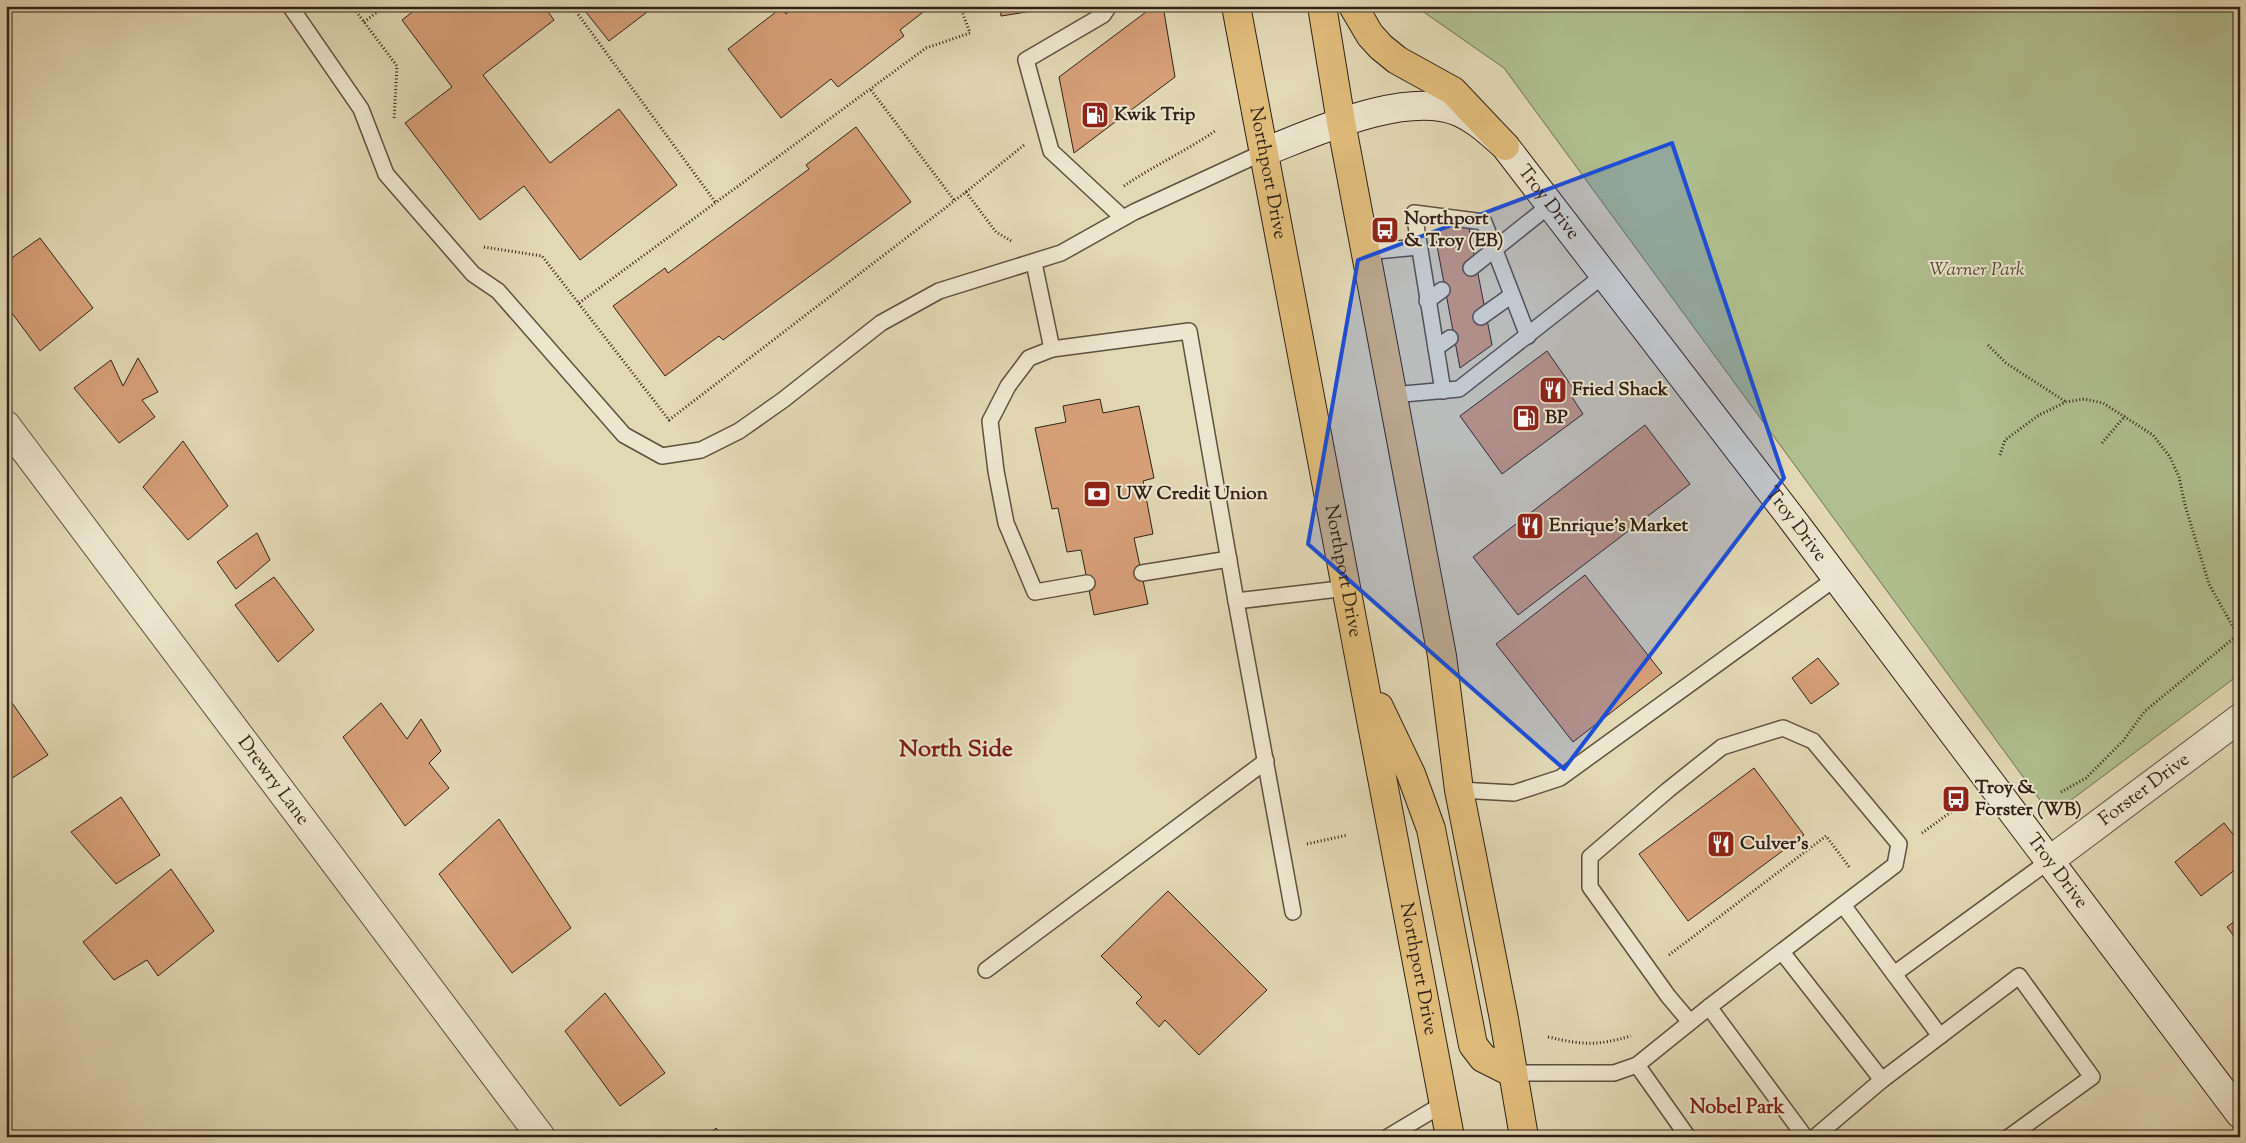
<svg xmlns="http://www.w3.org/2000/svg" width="2246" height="1143" viewBox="0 0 2246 1143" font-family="'Sorts Mill Goudy',serif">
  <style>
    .green { fill: #b0bf8f; stroke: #717053 }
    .building { fill: #d59f78; stroke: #322217 }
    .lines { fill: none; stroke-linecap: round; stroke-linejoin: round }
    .lane-casing { stroke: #5e503e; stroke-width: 18 }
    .street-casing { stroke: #5e503e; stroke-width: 30 }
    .secondary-casing { stroke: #322217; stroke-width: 30 }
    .primary-casing { stroke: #322217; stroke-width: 30 }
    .path { stroke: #322217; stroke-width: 3; stroke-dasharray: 1 2.5; stroke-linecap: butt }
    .lane { stroke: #ece6ce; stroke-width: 15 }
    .street { stroke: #ece6ce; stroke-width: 28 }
    .secondary { stroke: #ece6ce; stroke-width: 28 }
    .primary { stroke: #e0bc7a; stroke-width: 28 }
    .marked { fill: #1d4ed8; fill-opacity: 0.2; stroke: #1d4ed8; stroke-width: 4; stroke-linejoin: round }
    .labels { text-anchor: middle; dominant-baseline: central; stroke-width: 4; stroke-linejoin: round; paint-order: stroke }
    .poi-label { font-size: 19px; font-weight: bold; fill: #322217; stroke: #ece6ce; text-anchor: start }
    .street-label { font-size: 19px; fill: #322217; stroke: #ece6ce }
    .park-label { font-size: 19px; font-style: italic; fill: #524935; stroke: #ece6ce }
    .neighbourhood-label { font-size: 20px; font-weight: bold; fill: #7a1f14; stroke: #ece6ce }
    .district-label { font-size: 24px; font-weight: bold; fill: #7a1f14; stroke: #ece6ce }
  </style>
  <rect width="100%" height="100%" fill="#e1d8b4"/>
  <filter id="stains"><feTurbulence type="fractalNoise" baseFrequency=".004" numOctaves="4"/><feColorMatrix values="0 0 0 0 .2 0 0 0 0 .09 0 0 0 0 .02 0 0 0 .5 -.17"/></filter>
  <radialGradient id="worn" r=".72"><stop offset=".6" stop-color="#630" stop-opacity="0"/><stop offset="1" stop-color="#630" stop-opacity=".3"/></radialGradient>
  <polygon class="green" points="1415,6 2240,6 2240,674 2051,815 1504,68"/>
  <g class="building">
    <polygon points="420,6 544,6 554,20 483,75 550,163 619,109 677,185 580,260 524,186 480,220 405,123 452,87 402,20"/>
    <polygon points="592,6 655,6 609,41 585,11"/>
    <polygon points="796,6 931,6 900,30 904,36 838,87 831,79 781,118 728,49 781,8 786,14"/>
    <polygon points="1000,6 1065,6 1001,16"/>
    <polygon points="1154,6 1163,6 1175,77 1074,153 1059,77"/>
    <polygon points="856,127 911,202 723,340 719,336 665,376 613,306 665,268 668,273 809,169 806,165"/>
    <polygon points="1466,213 1492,345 1460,368 1435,235"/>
    <polygon points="40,238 93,308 40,351 6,305 6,262"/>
    <polygon points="1547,351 1575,391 1570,394 1583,414 1502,474 1460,416"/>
    <polygon points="138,358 158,392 142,400 155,417 119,443 74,388 111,360 123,386"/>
    <polygon points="1100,399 1103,413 1139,406 1154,478 1143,481 1153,534 1134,538 1148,604 1094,615 1081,550 1067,552 1058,508 1052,509 1035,428 1066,422 1063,406"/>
    <polygon points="1645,425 1690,484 1518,615 1473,557"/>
    <polygon points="183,441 228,506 188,540 143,487"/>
    <polygon points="257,533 270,560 236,589 217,562"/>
    <polygon points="1585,575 1662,673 1573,742 1496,644"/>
    <polygon points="274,577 314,630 278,662 235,605"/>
    <polygon points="1818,658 1839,684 1811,704 1792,678"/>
    <polygon points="6,694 48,755 6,782"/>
    <polygon points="381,703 407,739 421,719 441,751 429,763 449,788 405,826 343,737"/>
    <polygon points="1754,768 1804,835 1688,921 1639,854"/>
    <polygon points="121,797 160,855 116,884 71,832"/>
    <polygon points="499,819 571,928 512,973 439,874"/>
    <polygon points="2224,823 2240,843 2240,866 2201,896 2175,862"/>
    <polygon points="171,869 214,931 158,976 147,960 114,980 83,942"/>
    <polygon points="1168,891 1267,990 1199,1055 1165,1020 1159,1027 1136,1003 1142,997 1101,956"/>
    <polygon points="2240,917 2240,944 2227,927"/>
    <polygon points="605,993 665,1073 620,1106 565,1031"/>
    <polygon points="716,1128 722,1137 706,1137"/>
  </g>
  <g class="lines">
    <defs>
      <g id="lane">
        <polyline points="290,6 361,109 386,174 473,274 498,291 624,435 662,456 701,450 739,431 783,400 881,323 939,291 1061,253 1134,212 1264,152"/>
        <polyline points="1109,6 1103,15 1026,60 1051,151 1123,218"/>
        <polyline points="1365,252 1418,247"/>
        <polyline points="1034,263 1052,349 1189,331 1236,601 1348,588"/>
        <polyline points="1471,268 1550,205"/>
        <polyline points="1427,301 1442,290"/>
        <polyline points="1481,317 1512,295"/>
        <polyline points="1436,348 1450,338"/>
        <polyline points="1052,349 1029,358 1008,386 990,421 996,471 1006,523 1035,592 1087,583"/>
        <polyline points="1443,391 1414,213 1484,222 1528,336"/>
        <polyline points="1392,395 1459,389 1604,275"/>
        <polyline points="1142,573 1229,559"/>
        <polyline points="1236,601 1293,912"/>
        <polyline points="1459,790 1514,793 1560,778 1836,578"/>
        <polyline points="1843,905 1894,974 2049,861"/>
        <polyline points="1782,952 1882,1080"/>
        <polyline points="986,970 1266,761"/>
        <polyline points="1894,974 1940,1036 2019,976 2092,1077 2009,1137"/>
        <polyline points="1709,1007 1805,1137"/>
        <polyline points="1637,1065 1688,1137"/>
        <polyline points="1513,1073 1614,1073 1637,1065 1709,1007 1895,865 1899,844 1813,741 1783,728 1722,747 1668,790 1590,857 1590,887 1668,996 1690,1022"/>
        <polyline points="1388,1137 1443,1104"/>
        <polyline points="1815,1137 1882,1080 1940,1036"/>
      </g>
      <g id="street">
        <path id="s1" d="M6,425L541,1137"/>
        <path id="s2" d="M2049,861L2240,718"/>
      </g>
      <g id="secondary">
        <path id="s3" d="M1264,152C1316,132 1405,90 1459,112C1477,120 1490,133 1505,146L1792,519L2240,1114"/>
      </g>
      <g id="primary">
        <path id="s4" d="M1236,6L1450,1137"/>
        <polyline points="1322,6 1341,122 1442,656 1459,790 1504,1019 1524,1137"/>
        <polyline points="1353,6 1370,35 1381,47 1397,60 1453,91 1505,146"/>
        <polyline points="1379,707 1411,774 1431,829 1473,1045 1483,1058 1513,1073"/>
      </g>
    </defs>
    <use href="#lane" class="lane-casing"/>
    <use href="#street" class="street-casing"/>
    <use href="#secondary" class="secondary-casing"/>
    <use href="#primary" class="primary-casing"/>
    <g class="path">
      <polyline points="352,6 397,66 394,120"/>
      <polyline points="572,6 716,203"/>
      <polyline points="364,22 385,6"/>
      <polyline points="871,90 954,200"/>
      <path d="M1124,186C1153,166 1186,151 1215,131"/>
      <polyline points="966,192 1024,145"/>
      <polyline points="484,247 542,256 669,420 966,192 996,232 1013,242"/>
      <polyline points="579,303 926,48 970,33 960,6"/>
      <polyline points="1988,345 2006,363 2066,402"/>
      <polyline points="2102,443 2125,416"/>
      <polyline points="2000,455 2005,440 2039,415 2066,402 2084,399 2103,403 2153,435 2170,457 2179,477 2185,505 2209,584 2237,634"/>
      <polyline points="2061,792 2086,778 2123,741 2145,711 2240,633"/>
      <polyline points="1922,833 1951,812"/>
      <polyline points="1307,844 1348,835"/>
      <polyline points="1669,955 1826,836 1850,868"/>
      <path d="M1548,1037C1583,1045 1596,1046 1631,1036"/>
    </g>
    <use href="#lane" class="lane"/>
    <use href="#street" class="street"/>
    <use href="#secondary" class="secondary"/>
    <use href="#primary" class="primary"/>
  </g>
  <path class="marked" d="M1672,143L1784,478L1564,769L1308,544L1358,260Z"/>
  <defs>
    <symbol id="fuel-square" viewBox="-11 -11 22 22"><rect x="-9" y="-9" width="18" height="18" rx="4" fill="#8f2418" stroke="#ece6ce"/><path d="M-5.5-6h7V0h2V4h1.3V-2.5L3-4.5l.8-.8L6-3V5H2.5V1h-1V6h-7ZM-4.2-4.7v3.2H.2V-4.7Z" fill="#fff"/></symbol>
    <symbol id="bus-square" viewBox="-11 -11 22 22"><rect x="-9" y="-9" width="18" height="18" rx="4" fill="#8f2418" stroke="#ece6ce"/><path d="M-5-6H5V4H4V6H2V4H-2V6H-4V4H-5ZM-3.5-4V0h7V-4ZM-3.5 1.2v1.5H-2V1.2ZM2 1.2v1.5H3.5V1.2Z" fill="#fff"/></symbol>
    <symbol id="restaurant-square" viewBox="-11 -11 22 22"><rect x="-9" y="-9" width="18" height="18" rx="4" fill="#8f2418" stroke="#ece6ce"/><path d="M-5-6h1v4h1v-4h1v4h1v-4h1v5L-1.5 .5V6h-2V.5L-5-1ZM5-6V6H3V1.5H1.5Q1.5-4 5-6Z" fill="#fff"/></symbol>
    <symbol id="bank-square" viewBox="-11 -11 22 22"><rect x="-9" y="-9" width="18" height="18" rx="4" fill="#8f2418" stroke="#ece6ce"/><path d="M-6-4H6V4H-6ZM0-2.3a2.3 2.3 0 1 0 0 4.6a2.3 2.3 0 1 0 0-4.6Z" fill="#fff"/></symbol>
  </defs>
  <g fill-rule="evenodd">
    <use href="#fuel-square" x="1079" y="99" width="32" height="32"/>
    <use href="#bus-square" x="1369" y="214" width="32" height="32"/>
    <use href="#restaurant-square" x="1537" y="374" width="32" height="32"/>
    <use href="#fuel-square" x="1510" y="402" width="32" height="32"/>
    <use href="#bank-square" x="1081" y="478" width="32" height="32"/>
    <use href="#restaurant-square" x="1514" y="510" width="32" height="32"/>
    <use href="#bus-square" x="1940" y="783" width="32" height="32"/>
    <use href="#restaurant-square" x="1705" y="828" width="32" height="32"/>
  </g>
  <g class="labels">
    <g class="poi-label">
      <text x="1114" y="115">Kwik Trip</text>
      <text x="1404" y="219">Northport<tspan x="1404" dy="22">&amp; Troy (EB)</tspan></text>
      <text x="1572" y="390">Fried Shack</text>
      <text x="1545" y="418">BP</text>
      <text x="1116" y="494">UW Credit Union</text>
      <text x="1549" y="526">Enrique's Market</text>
      <text x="1975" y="788">Troy &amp;<tspan x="1975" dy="22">Forster (WB)</tspan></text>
      <text x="1740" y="844">Culver's</text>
    </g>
    <g class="street-label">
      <text stroke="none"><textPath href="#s4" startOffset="170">Northport Drive</textPath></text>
      <text stroke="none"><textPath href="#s3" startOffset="332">Troy Drive</textPath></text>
      <text stroke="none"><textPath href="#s3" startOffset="738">Troy Drive</textPath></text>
      <text stroke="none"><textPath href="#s4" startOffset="575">Northport Drive</textPath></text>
      <text stroke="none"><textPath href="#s1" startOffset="445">Drewry Lane</textPath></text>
      <text stroke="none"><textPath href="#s2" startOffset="119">Forster Drive</textPath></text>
      <text stroke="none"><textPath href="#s3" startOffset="1172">Troy Drive</textPath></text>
      <text stroke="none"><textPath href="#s4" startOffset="980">Northport Drive</textPath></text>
    </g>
    <g class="park-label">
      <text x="1977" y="270">Warner Park</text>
    </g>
    <g class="neighbourhood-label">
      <text x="1737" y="1108">Nobel Park</text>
    </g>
    <g class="district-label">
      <text x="956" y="750">North Side</text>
    </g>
  </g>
  <rect width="2246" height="1143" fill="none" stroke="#e1d8b4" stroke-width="25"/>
  <rect x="8" y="8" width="2231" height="1128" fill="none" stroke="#322217" stroke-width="2.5"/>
  <rect x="12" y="12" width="2221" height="1118" fill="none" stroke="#322217"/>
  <rect width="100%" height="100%" filter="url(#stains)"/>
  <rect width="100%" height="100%" fill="url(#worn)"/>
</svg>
